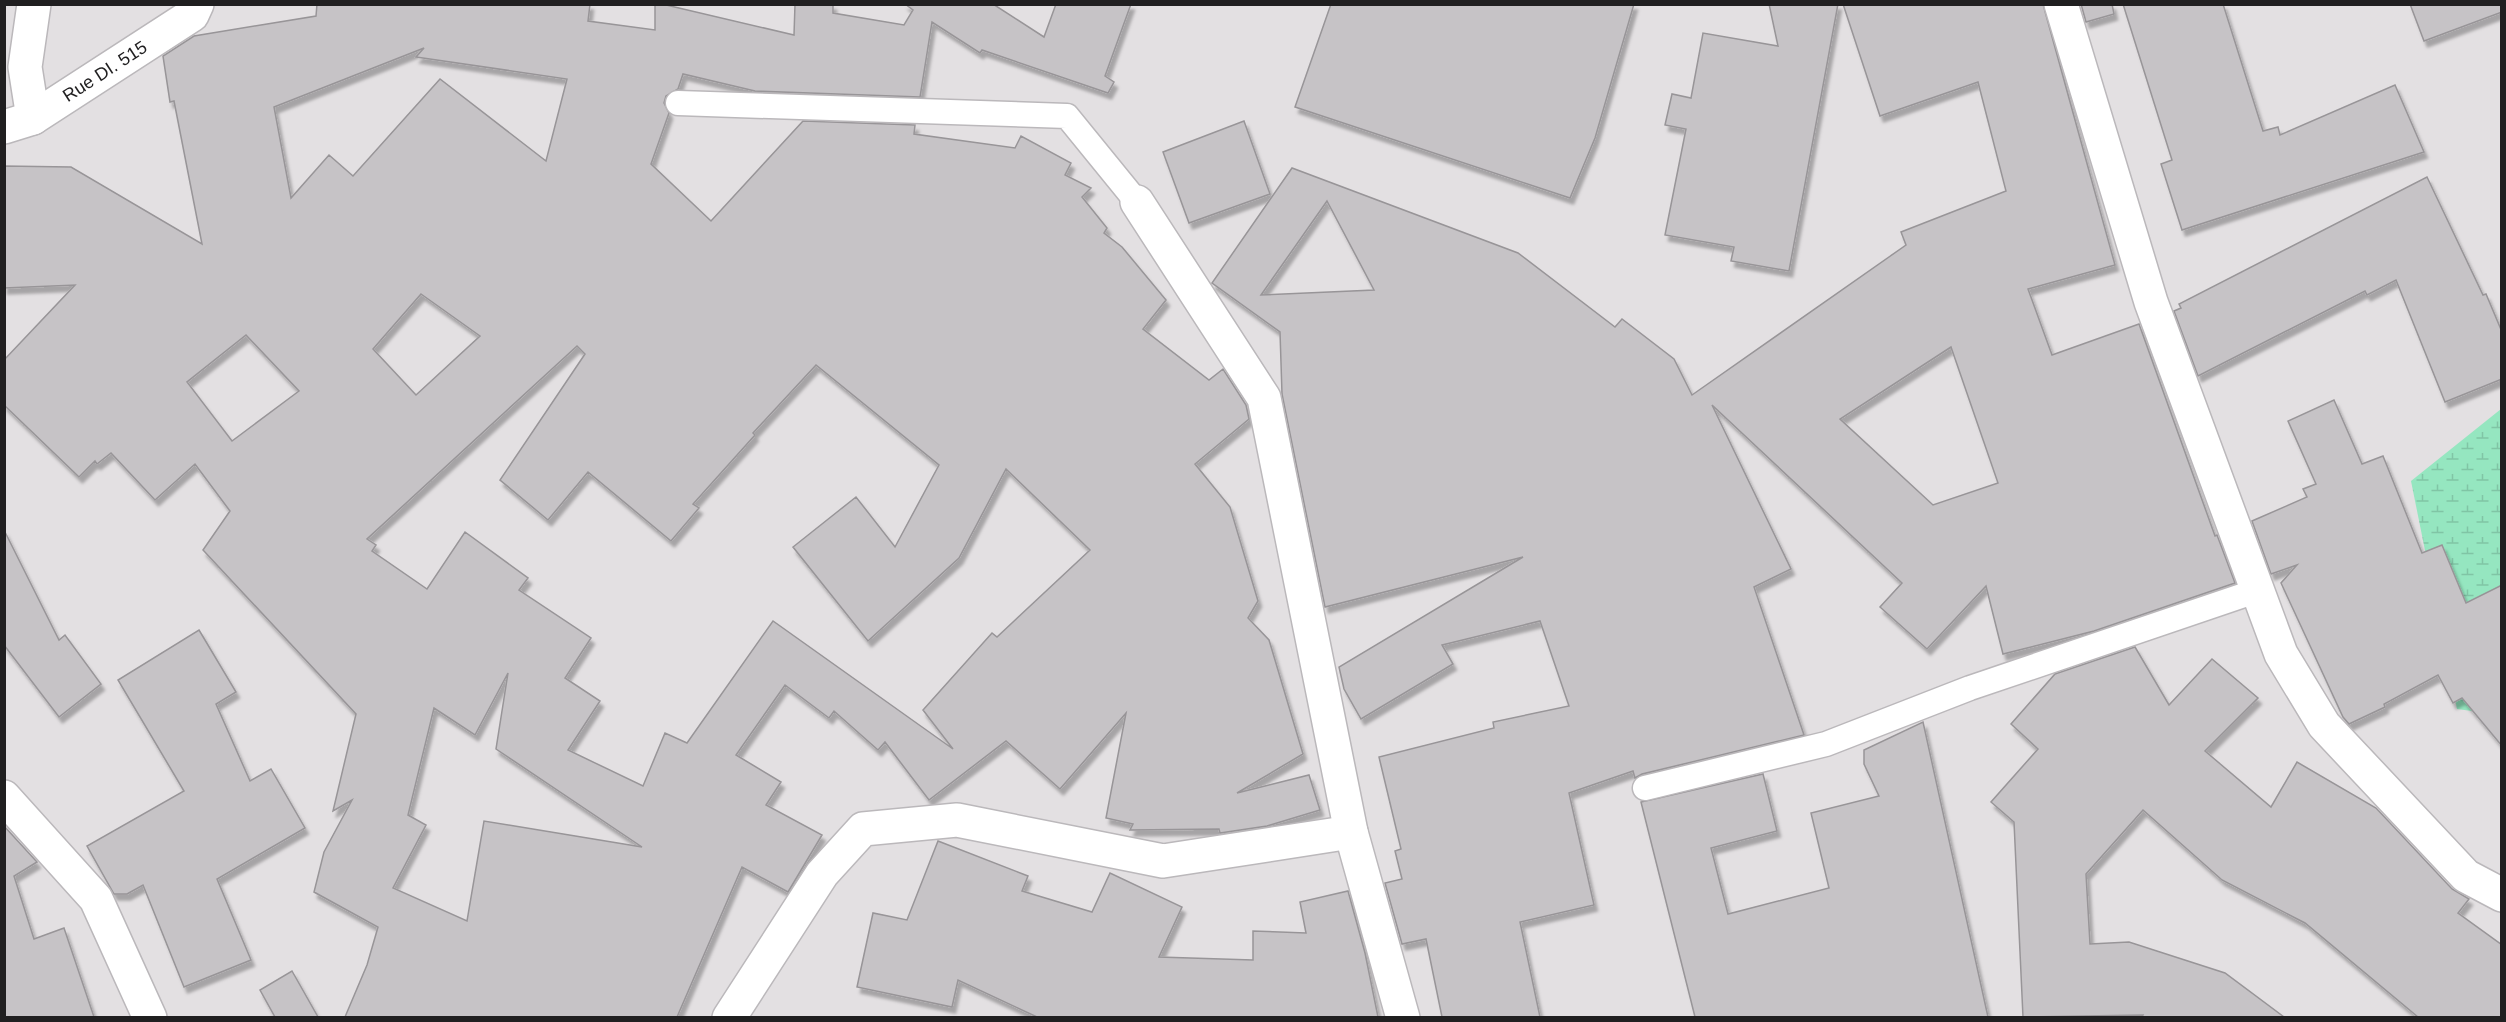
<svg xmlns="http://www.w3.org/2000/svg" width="2506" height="1022" viewBox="0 0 2506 1022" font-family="Helvetica,sans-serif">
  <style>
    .wetland { fill: url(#wetland-marsh) }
    .building { fill: #c6c3c6; stroke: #989598; stroke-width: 1.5; fill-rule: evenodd; filter: url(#shadow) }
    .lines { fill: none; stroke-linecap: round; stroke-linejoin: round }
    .lane-casing { stroke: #bbb8bb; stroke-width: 27 }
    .street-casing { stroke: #bbb8bb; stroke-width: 36 }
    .lane { stroke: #fff; stroke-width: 24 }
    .street { stroke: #fff; stroke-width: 33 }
    .labels { text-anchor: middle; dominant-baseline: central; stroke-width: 5; stroke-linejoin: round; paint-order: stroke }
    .street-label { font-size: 18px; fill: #201f20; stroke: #f0edf0 }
  </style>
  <defs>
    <pattern id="wetland-marsh" width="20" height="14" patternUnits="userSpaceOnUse" patternTransform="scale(1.5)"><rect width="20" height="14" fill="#95e6c0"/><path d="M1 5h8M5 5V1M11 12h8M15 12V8" fill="none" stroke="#80c5a5"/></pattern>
    <filter id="shadow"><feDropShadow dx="3.5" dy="6" stdDeviation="1.5" flood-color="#0004"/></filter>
  </defs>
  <rect width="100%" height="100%" fill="#e3e0e2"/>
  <polygon class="wetland" points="2501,409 2501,715 2457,709 2411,481"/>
  <g class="building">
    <path d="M317,4H590L588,21L655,30V4H662L794,35L795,4H833V13L904,25L913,10L905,4H993L1044,37L1056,4H1131L1105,76L1114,82L1108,93L982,50L980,53L932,22L920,97L755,91L683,74L678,89L666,96L664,103L669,113L651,164L711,221L803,121L915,125L914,134L1015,148L1021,136L1071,163L1065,175L1091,188L1082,197L1107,228L1104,233L1122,247L1166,300L1143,329L1209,380L1223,369L1246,405L1249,419L1195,464L1230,507L1258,601L1248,618L1269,640L1303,754L1237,793L1309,775L1320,810L1267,826L1220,833L1219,829L1130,830L1133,824L1106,818L1126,713L1060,789L1006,741L929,800L885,742L878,750L834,711L829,718L785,685L736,755L781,782L766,805L822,835L788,892L742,867L677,1017H345L367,965L378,927L314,892L324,852L352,800L333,811L356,714L203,550L230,511L195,464L155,500L111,453L97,464L95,461L79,477L4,405V360L75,285L4,288V166L71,167L202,244L174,101L170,102L163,56L194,36L316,16ZM424,48L416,57L567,79L546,161L440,79L353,176L329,155L291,198L274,107ZM421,294L480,336L416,395L373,349ZM246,335L299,391L232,441L187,382ZM577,346L585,354L500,480L548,520L588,472L671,541L699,508L693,504L755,435L753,433L816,365L939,465L895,547L856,497L793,547L868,641L959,558L1006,469L1090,550L997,637L992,633L923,710L953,749L773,621L687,743L665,733L643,786L568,750L600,701L565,678L591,638L519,590L528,578L465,532L427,589L372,551L376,545L367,539ZM508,673L496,749L642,847L484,821L467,921L393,888L426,825L408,815L434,708L475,735Z"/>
    <polygon points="1331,4 1634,4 1595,138 1570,198 1295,107"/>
    <polygon points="1769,4 1838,4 1789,271 1731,261 1734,247 1665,235 1686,129 1665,125 1672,94 1691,98 1703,33 1778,46"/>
    <path d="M1843,4H2043L2115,265L2028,289L2052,355L2139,324L2215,536L2217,535L2235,583L2094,631L2003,654L1986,586L1927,649L1880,607L1902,583L1712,405L1791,569L1754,587L1804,735L1642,774L1635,778L1633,771L1569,793L1594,905L1520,922L1540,1017H1442L1426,939L1402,944L1385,883L1402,879L1395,851L1401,849L1379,757L1494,728L1493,722L1569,706L1540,621L1442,645L1453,664L1361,719L1344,689L1339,667L1523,557L1325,607L1282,394L1280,332L1212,283L1292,168L1518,253L1615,327L1622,319L1674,359L1692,395L1906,245L1901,232L2006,191L1978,82L1880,116ZM1327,201L1374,290L1261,295ZM1951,347L1998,483L1933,505L1840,419Z"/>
    <polygon points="2081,4 2112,4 2114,14 2086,22"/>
    <polygon points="2123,4 2223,4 2263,131 2278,127 2280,135 2395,85 2424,152 2182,230 2161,164 2172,160"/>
    <polygon points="2410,4 2502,4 2502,12 2424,41"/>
    <polygon points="1244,121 1270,194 1189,223 1163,152"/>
    <polygon points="2427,177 2483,295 2486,294 2502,332 2502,379 2445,402 2396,280 2367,295 2365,291 2198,376 2174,311 2181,308 2179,304"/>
    <polygon points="2334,400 2362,464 2383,456 2422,553 2442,545 2466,603 2502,585 2502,746 2462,698 2453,703 2438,675 2384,704 2385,707 2349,724 2343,717 2281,583 2297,565 2271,574 2252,521 2307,497 2303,489 2316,484 2288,421"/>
    <polygon points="4,530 59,640 65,635 101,684 59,717 4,645"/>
    <polygon points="199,630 236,692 216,704 250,781 271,769 305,828 217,879 251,960 184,987 143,885 127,894 114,894 87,846 184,791 118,680"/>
    <polygon points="2135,647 2169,705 2212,659 2258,698 2205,751 2271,807 2297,762 2376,808 2452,889 2469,899 2458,913 2502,945 2502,1017 2418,1017 2305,923 2222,880 2143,810 2086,874 2090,944 2129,942 2225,973 2284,1017 2142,1017 2143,1015 2023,1017 2014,822 1991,802 2038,749 2011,724 2055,674"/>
    <polygon points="1923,722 1988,1017 1695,1017 1641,802 1763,774 1777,831 1711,848 1728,914 1829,888 1811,813 1879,796 1864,764 1864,750"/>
    <polygon points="4,826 37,862 14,876 34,939 64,928 94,1017 4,1017"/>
    <polygon points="938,841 1028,876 1022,891 1092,912 1110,873 1182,907 1159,957 1253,960 1253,931 1306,933 1300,902 1348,891 1365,953 1378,1017 1037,1017 958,980 952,1007 857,987 873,913 907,920"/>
    <polygon points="292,971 318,1017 275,1017 260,990"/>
  </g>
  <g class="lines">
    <defs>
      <g id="lane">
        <polyline points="678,103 1067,116 1137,202"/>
        <polyline points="1645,788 1826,744 1970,688 2259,590"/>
      </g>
      <g id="street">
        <polyline points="2061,4 2151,302 2281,654 2324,725 2466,876 2502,895"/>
        <polyline points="33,118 25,67 34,4"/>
        <path id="s1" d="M4,127L33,118L192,15L197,4"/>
        <polyline points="1137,202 1264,398 1351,832 1403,1018"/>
        <polyline points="4,797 96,899 150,1018"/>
        <polyline points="729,1018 822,874 863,829 957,820 1163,861 1351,832"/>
      </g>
    </defs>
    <use href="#lane" class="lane-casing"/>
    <use href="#street" class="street-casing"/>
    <use href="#lane" class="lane"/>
    <use href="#street" class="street"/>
  </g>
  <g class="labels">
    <g class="street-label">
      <text stroke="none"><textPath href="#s1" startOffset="116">Rue DI. 515</textPath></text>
    </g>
  </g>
  <rect width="2506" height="1022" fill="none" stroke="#201f20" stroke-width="12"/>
</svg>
